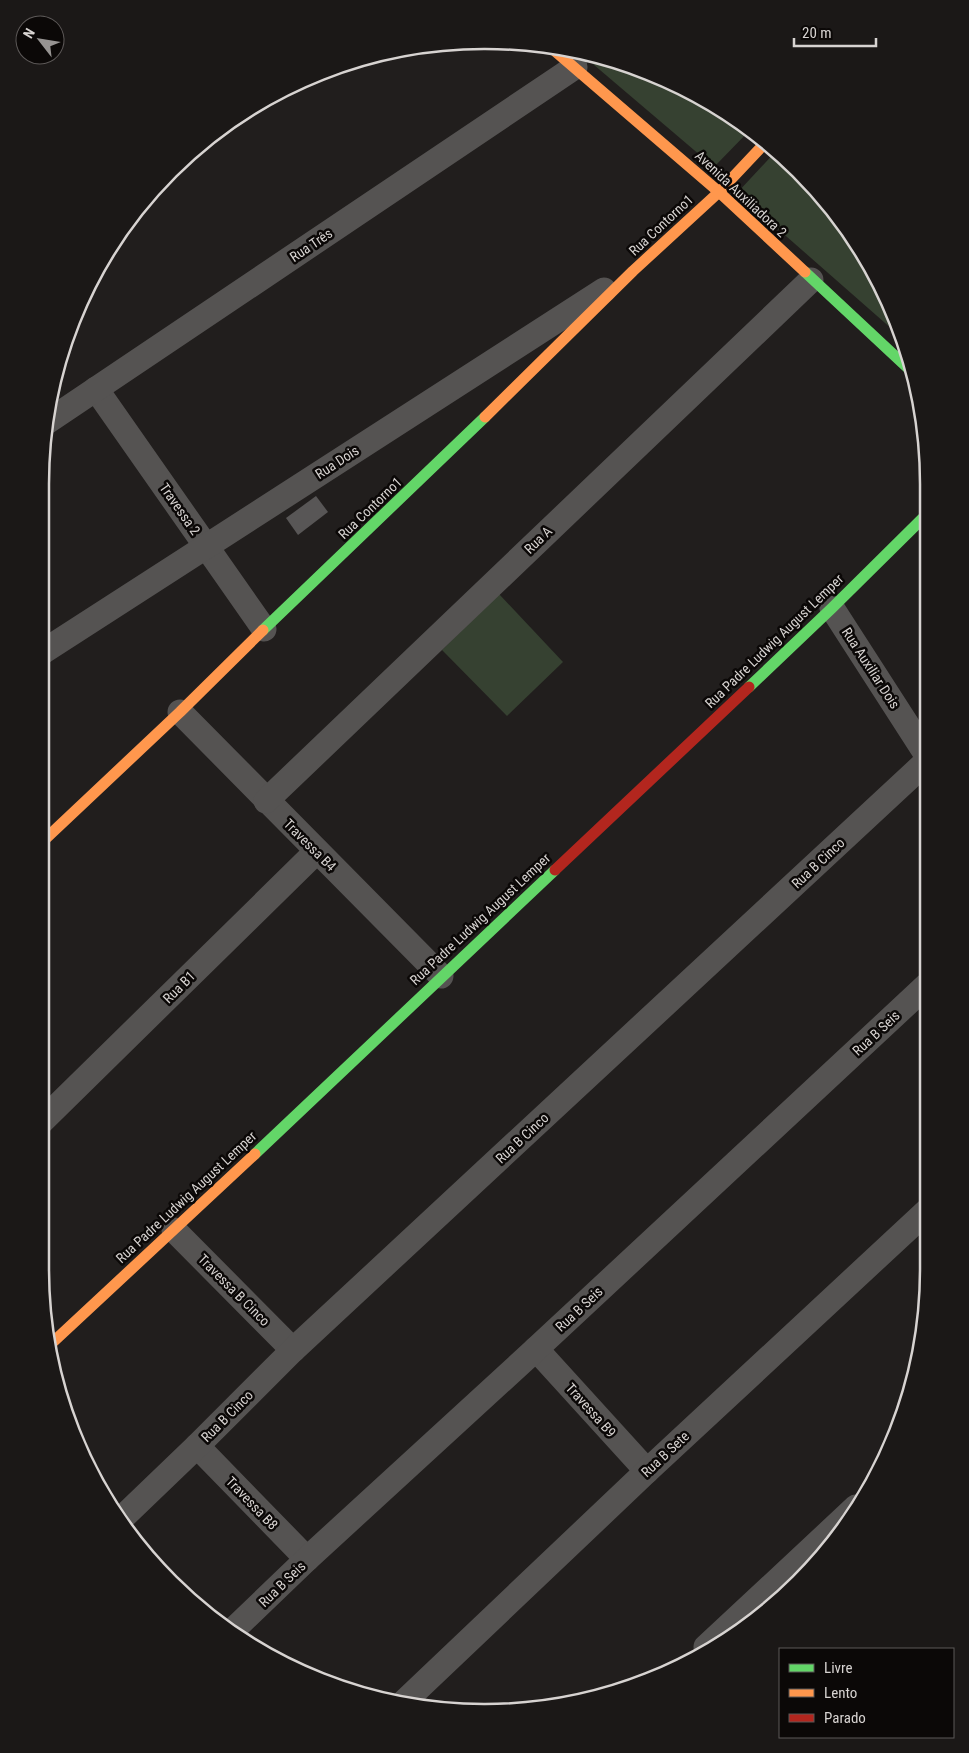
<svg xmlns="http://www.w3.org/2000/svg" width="969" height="1753" viewBox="0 0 969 1753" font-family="'Roboto Condensed',sans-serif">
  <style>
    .green { fill: #364131 }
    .building { fill: #585656 }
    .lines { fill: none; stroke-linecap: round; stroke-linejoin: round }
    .street { stroke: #555352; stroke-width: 25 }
    .fast { stroke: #63d668; stroke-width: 11 }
    .slow { stroke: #ff974d; stroke-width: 11 }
    .jam { stroke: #b3261e; stroke-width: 11 }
    .labels { text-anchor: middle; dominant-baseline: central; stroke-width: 5; stroke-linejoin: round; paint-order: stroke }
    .street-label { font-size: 14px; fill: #d7d3d1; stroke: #0b0807 }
    .rim { fill: none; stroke: #d7d3d1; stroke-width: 2.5 }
  </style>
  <rect width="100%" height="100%" fill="#211e1d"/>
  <g class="green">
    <polygon points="580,53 627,64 706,99 750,130 714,167"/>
    <path d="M777,150C795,168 810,189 825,209C857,250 888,286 901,337L737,193Z"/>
    <polygon points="499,594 563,662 507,716 442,650"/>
  </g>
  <polygon class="building" points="316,496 328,512 298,535 286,518"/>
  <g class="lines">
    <g class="street">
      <polyline points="96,389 264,629"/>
      <polyline points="47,422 575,67"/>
      <polyline points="832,608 926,754"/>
      <polyline points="41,653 604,290"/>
      <polyline points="180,712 441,976"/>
      <polyline points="266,801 811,280"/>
      <polyline points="40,1123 317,851"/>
      <polyline points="174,1230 293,1350"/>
      <polyline points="536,1349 647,1471"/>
      <polyline points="197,1446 307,1559"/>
      <polyline points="121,1519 197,1446 293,1350 926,762"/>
      <polyline points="231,1632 307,1559 536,1349 927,985"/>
      <polyline points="706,1647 856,1507"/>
      <polyline points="405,1701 647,1471 928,1210"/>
    </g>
    <g class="fast">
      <polyline points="805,272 910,370"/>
      <polyline points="263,630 485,417"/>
      <polyline points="749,687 832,608 926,515"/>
      <polyline points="255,1154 555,870"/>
    </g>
    <g class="slow">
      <polyline points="548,45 719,192 805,272"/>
      <polyline points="485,417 633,271 719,192 766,142"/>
      <polyline points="40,844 180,712 263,630"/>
      <polyline points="52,1343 255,1154"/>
    </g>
    <polyline class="jam" points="555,870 749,687"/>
  </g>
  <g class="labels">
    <g class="street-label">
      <text transform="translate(741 194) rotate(43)">Avenida Auxiliadora 2</text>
      <text transform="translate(661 225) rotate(-43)">Rua Contorno1</text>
      <text transform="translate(311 245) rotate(-34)">Rua Três</text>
      <text transform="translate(337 462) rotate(-33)">Rua Dois</text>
      <text transform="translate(370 508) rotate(-44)">Rua Contorno1</text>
      <text transform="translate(180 509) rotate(55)">Travessa 2</text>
      <text transform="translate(538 540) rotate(-44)">Rua A</text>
      <text transform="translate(774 641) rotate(-44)">Rua Padre Ludwig August Lemper</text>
      <text transform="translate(871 668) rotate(57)">Rua Auxiliar Dois</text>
      <text transform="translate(310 845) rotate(45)">Travessa B4</text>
      <text transform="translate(818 863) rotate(-43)">Rua B Cinco</text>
      <text transform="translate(480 919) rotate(-43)">Rua Padre Ludwig August Lemper</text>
      <text transform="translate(179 987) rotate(-45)">Rua B1</text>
      <text transform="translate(876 1033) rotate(-43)">Rua B Seis</text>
      <text transform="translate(522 1138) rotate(-43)">Rua B Cinco</text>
      <text transform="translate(186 1197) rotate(-43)">Rua Padre Ludwig August Lemper</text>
      <text transform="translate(234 1290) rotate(45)">Travessa B Cinco</text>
      <text transform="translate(579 1309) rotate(-43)">Rua B Seis</text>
      <text transform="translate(591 1410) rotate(48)">Travessa B9</text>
      <text transform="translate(227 1416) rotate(-45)">Rua B Cinco</text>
      <text transform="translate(665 1454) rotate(-43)">Rua B Sete</text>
      <text transform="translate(252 1503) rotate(46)">Travessa B8</text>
      <text transform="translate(282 1584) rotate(-44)">Rua B Seis</text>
    </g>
  </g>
  <path d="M0 0H969V1753H0ZM484 49H485A435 435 0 0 1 920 484V1269A435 435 0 0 1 485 1704H484A435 435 0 0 1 49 1269V484A435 435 0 0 1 484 49Z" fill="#1b1817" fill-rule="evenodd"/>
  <path class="rim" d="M484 49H485A435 435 0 0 1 920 484V1269A435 435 0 0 1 485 1704H484A435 435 0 0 1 49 1269V484A435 435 0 0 1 484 49Z"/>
  <rect x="779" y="1648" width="175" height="90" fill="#0b0807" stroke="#5d5958"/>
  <rect x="789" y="1664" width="25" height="8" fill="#63d668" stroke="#5d5958"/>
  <text x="824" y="1673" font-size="15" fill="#d7d3d1">Livre</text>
  <rect x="789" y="1689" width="25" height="8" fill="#ff974d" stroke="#5d5958"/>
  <text x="824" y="1698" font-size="15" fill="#d7d3d1">Lento</text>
  <rect x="789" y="1714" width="25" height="8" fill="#b3261e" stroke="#5d5958"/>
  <text x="824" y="1723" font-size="15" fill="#d7d3d1">Parado</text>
  <g transform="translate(40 40) rotate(301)"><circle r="24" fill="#0b0807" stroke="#5d5958"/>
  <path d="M0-4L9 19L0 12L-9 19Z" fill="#979492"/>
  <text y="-8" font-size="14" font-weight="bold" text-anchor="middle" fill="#d7d3d1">N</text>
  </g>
  <path d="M794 38v8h82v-8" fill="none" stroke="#d7d3d1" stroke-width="2.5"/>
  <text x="802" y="38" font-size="15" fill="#d7d3d1" stroke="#0b0807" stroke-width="4" paint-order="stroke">20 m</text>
</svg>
